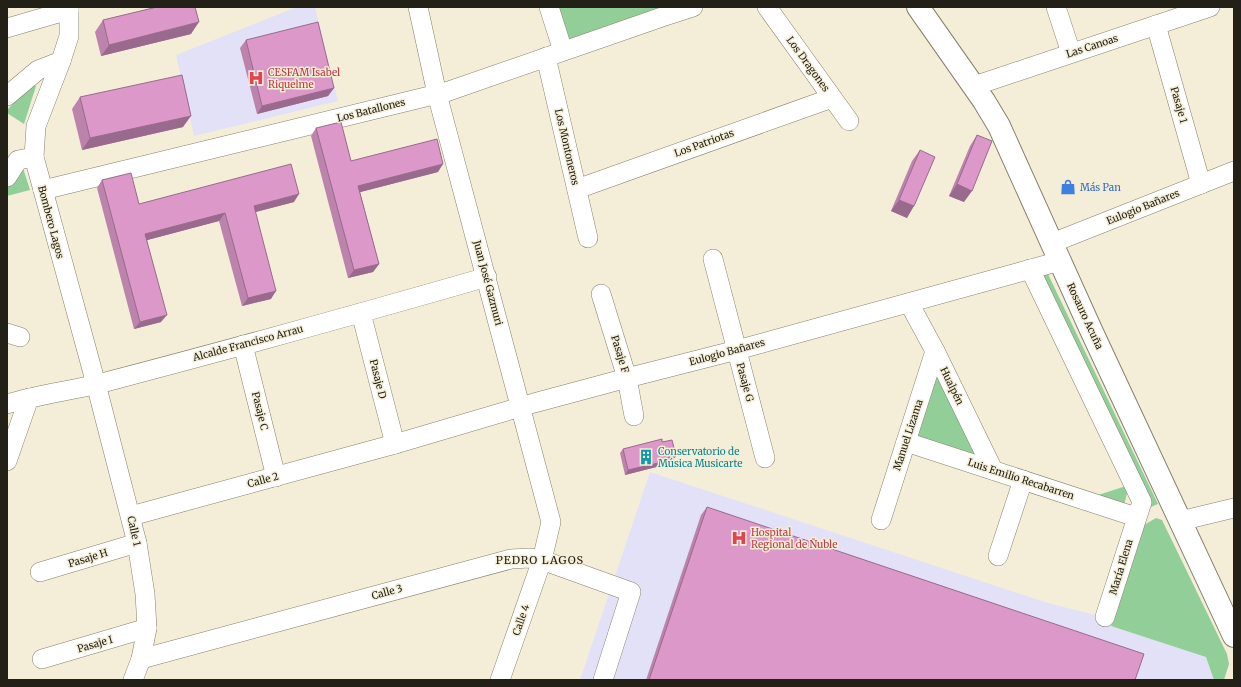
<svg xmlns="http://www.w3.org/2000/svg" width="1241" height="687" viewBox="0 0 1241 687" font-family="Merriweather,serif">
  <style>
    .medical { fill: #e3e1f7 }
    .green { fill: #92cf98 }
    .lines { fill: none; stroke-linecap: round; stroke-linejoin: round }
    .minor-casing { stroke: #87816d; stroke-width: 20 }
    .major-casing { stroke: #87816d; stroke-width: 24 }
    .minor { stroke: #fff; stroke-width: 19 }
    .major { stroke: #fff; stroke-width: 22 }
    .wall { fill: #bc83ad }
    .shaded-wall { fill: #996a8d }
    .building { fill: #db98c9; stroke: #996a8d }
    .labels { text-anchor: middle; dominant-baseline: central; stroke-width: 3; stroke-linejoin: round; paint-order: stroke }
    .street-label { font-size: 10px; fill: #222017; stroke: #f4eed8 }
    .health-label { font-size: 10px; fill: #be3a42; stroke: #f4eed8; text-anchor: start }
    .shop-label { font-size: 10px; fill: #366cbe; stroke: #f4eed8; text-anchor: start }
    .culture-label { font-size: 10px; fill: #0d838f; stroke: #f4eed8; text-anchor: start }
    .neighbourhood-label { font-size: 11px; letter-spacing: 1px; fill: #222017; stroke: #f4eed8 }
  </style>
  <rect width="100%" height="100%" fill="#f4eed8"/>
  <g class="medical">
    <polygon points="297,7 315,7 338,101 194,136 176,55"/>
    <polygon points="650,472 1048,603 1099,616 1207,653 1216,680 580,680"/>
  </g>
  <g class="green">
    <polygon points="551,7 677,7 565,45"/>
    <polygon points="32,84 36,86 24,124 7,113 7,110"/>
    <polygon points="22,165 30,190 7,196 7,183"/>
    <polygon points="1047,272 1158,504 1151,507 1041,275"/>
    <polygon points="937,364 983,462 913,440"/>
    <polygon points="1129,485 1124,506 1092,497"/>
    <polygon points="1156,518 1162,520 1227,654 1229,664 1224,680 1214,680 1206,657 1111,626 1144,525"/>
  </g>
  <g class="lines">
    <defs>
      <g id="minor">
        <polyline points="69,7 69,36 61,61 36,126 34,157 96,384 137,543 145,594 147,628 141,659 133,680"/>
        <polyline points="418,7 437,94 551,522 542,560 500,680"/>
        <polyline points="549,7 563,51"/>
        <polyline points="767,7 849,121"/>
        <polyline points="1056,7 1071,53"/>
        <polyline points="1156,25 1201,184"/>
        <polyline points="7,28 69,10"/>
        <polyline points="546,57 588,238"/>
        <polyline points="974,86 1210,7"/>
        <polyline points="7,96 38,70 61,61"/>
        <polyline points="7,177 18,160 34,157"/>
        <polyline points="577,189 832,98"/>
        <polyline points="43,190 446,92 662,17 693,7"/>
        <polyline points="1052,243 1234,171"/>
        <polyline points="713,259 765,458"/>
        <polyline points="1030,269 1142,502 1105,617"/>
        <polyline points="601,294 627,378 634,416"/>
        <polyline points="909,303 935,351 993,470"/>
        <polyline points="361,313 395,444"/>
        <polyline points="7,333 20,337"/>
        <polyline points="243,345 276,477"/>
        <path d="M7,404C37,395 68,391 98,384C228,350 358,314 487,277"/>
        <polyline points="906,442 1136,517"/>
        <polyline points="7,461 29,398"/>
        <polyline points="131,516 395,444 534,403 627,378 737,350 1060,261"/>
        <polyline points="881,520 935,351"/>
        <polyline points="1180,521 1234,508"/>
        <polyline points="998,556 1023,480"/>
        <polyline points="40,572 137,543"/>
        <polyline points="42,659 147,628"/>
        <polyline points="141,659 511,559 529,558 542,560 631,592 603,680"/>
      </g>
      <polyline id="major" points="918,7 984,101 999,126 1091,330 1234,636"/>
    </defs>
    <use href="#minor" class="minor-casing"/>
    <use href="#major" class="major-casing"/>
    <use href="#minor" class="minor"/>
    <use href="#major" class="major"/>
  </g>
  <g class="wall">
    <polygon points="103,20 191,34 101,56 95,32"/>
    <polygon points="246,40 334,88 328,96 257,114 240,48"/>
    <polygon points="80,97 183,127 82,150 72,109"/>
    <polygon points="316,128 351,161 438,172 360,192 379,264 373,272 348,278 311,136"/>
    <polygon points="977,135 964,202 949,196 970,146"/>
    <polygon points="920,150 907,218 891,211 912,161"/>
    <polygon points="102,180 139,204 294,202 255,212 271,299 242,306 219,221 147,240 161,322 134,329 97,188"/>
    <polygon points="662,442 673,460 667,462 664,465 625,475 620,453 623,449"/>
    <polygon points="707,507 1135,680 646,680 701,515"/>
  </g>
  <g class="shaded-wall">
    <polygon points="199,22 191,34 101,56 109,45"/>
    <polygon points="334,88 328,96 257,114 262,106"/>
    <polygon points="191,116 183,127 82,150 90,138"/>
    <polygon points="443,164 438,172 353,194 358,186"/>
    <polygon points="957,184 972,191 964,202 949,196"/>
    <polygon points="299,194 294,202 248,214 254,206"/>
    <polygon points="899,200 914,206 907,218 891,211"/>
    <polygon points="225,213 219,221 140,242 145,234"/>
    <polygon points="379,264 373,272 348,278 354,270"/>
    <polygon points="276,291 271,299 242,306 248,298"/>
    <polygon points="167,315 161,322 134,329 140,322"/>
    <polygon points="676,456 673,460 667,462 664,465 625,475 628,470 666,458"/>
  </g>
  <g class="building">
    <polygon points="157,7 195,7 199,22 109,45 103,20"/>
    <polygon points="318,22 334,88 262,106 246,40"/>
    <polygon points="182,75 191,116 90,138 80,97"/>
    <polygon points="341,122 351,161 437,139 443,164 358,186 379,264 354,270 316,128"/>
    <polygon points="977,135 992,141 972,191 957,184"/>
    <polygon points="920,150 935,157 914,206 899,200"/>
    <polygon points="291,164 299,194 254,206 276,291 248,298 225,213 145,234 167,315 140,322 102,180 131,173 139,204"/>
    <polygon points="662,439 662,442 672,440 676,456 666,458 667,461 628,470 623,449"/>
    <polygon points="707,507 1144,654 1135,680 649,680"/>
  </g>
  <defs>
    <symbol id="hospital-bare" viewBox="-9 -9 18 18"><path d="M-5-5h3v3.5h4V-5h3V5h-3V1.5h-4V5h-3Z" fill="#e0444e" stroke="#f4eed8" stroke-width="2.5" paint-order="stroke"/></symbol>
    <symbol id="shop-bare" viewBox="-9 -9 18 18"><path d="M-5-2.5h2.3a2.7 3.5 0 0 1 5.4 0H5L5.5 6h-11ZM-1.5-2.5h3a1.5 2.3 0 0 0-3 0Z" fill="#3f7fe0" stroke="#f4eed8" stroke-width="2.5" paint-order="stroke"/></symbol>
    <symbol id="building-bare" viewBox="-9 -9 18 18"><path d="M-4-6H4V6H1V3H-1V6H-4ZM-2.5-4.3h1.7v1.8h-1.7ZM.8-4.3h1.7v1.8H.8ZM-2.5-1h1.7V.8h-1.7ZM.8-1h1.7V.8H.8Z" fill="#0f9aa8" stroke="#f4eed8" stroke-width="2.5" paint-order="stroke"/></symbol>
  </defs>
  <g fill-rule="evenodd">
    <use href="#hospital-bare" x="245" y="67" width="22" height="22"/>
    <use href="#shop-bare" x="1057" y="176" width="22" height="22"/>
    <use href="#building-bare" x="635" y="446" width="22" height="22"/>
    <use href="#hospital-bare" x="728" y="527" width="22" height="22"/>
  </g>
  <g class="labels">
    <g class="street-label">
      <text transform="translate(1092 46) rotate(-18)">Las Canoas</text>
      <text transform="translate(808 64) rotate(54)">Los Dragones</text>
      <text transform="translate(1179 105) rotate(74)">Pasaje 1</text>
      <text transform="translate(371 110) rotate(-14)">Los Batallones</text>
      <text transform="translate(704 143) rotate(-20)">Los Patriotas</text>
      <text transform="translate(567 147) rotate(77)">Los Montoneros</text>
      <text transform="translate(1143 207) rotate(-22)">Eulogio Bañares</text>
      <text transform="translate(51 222) rotate(75)">Bombero Lagos</text>
      <text transform="translate(488 283) rotate(75)">Juan José Gazmuri</text>
      <text transform="translate(1085 316) rotate(65)">Rosauro Acuña</text>
      <text transform="translate(248 343) rotate(-15)">Alcalde Francisco Arrau</text>
      <text transform="translate(727 352) rotate(-15)">Eulogio Bañares</text>
      <text transform="translate(620 354) rotate(73)">Pasaje F</text>
      <text transform="translate(378 379) rotate(76)">Pasaje D</text>
      <text transform="translate(745 382) rotate(75)">Pasaje G</text>
      <text transform="translate(952 386) rotate(64)">Hualpén</text>
      <text transform="translate(260 411) rotate(76)">Pasaje C</text>
      <text transform="translate(908 435) rotate(-72)">Manuel Lizama</text>
      <text transform="translate(1021 479) rotate(18)">Luis Emilio Recabarren</text>
      <text transform="translate(263 480) rotate(-15)">Calle 2</text>
      <text transform="translate(134 531) rotate(77)">Calle 1</text>
      <text transform="translate(88 558) rotate(-17)">Pasaje H</text>
      <text transform="translate(1121 567) rotate(-73)">María Elena</text>
      <text transform="translate(387 592) rotate(-15)">Calle 3</text>
      <text transform="translate(521 620) rotate(-71)">Calle 4</text>
      <text transform="translate(95 644) rotate(-16)">Pasaje I</text>
    </g>
    <g class="health-label">
      <text x="268" y="72">CESFAM Isabel<tspan x="268" dy="12">Riquelme</tspan></text>
      <text x="751" y="532">Hospital<tspan x="751" dy="12">Regional de Ñuble</tspan></text>
    </g>
    <g class="shop-label">
      <text x="1080" y="187">Más Pan</text>
    </g>
    <g class="culture-label">
      <text x="658" y="451">Conservatorio de<tspan x="658" dy="12">Música Musicarte</tspan></text>
    </g>
    <g class="neighbourhood-label">
      <text x="540" y="560">PEDRO LAGOS</text>
    </g>
  </g>
  <rect width="1241" height="687" fill="none" stroke="#222017" stroke-width="16"/>
</svg>
